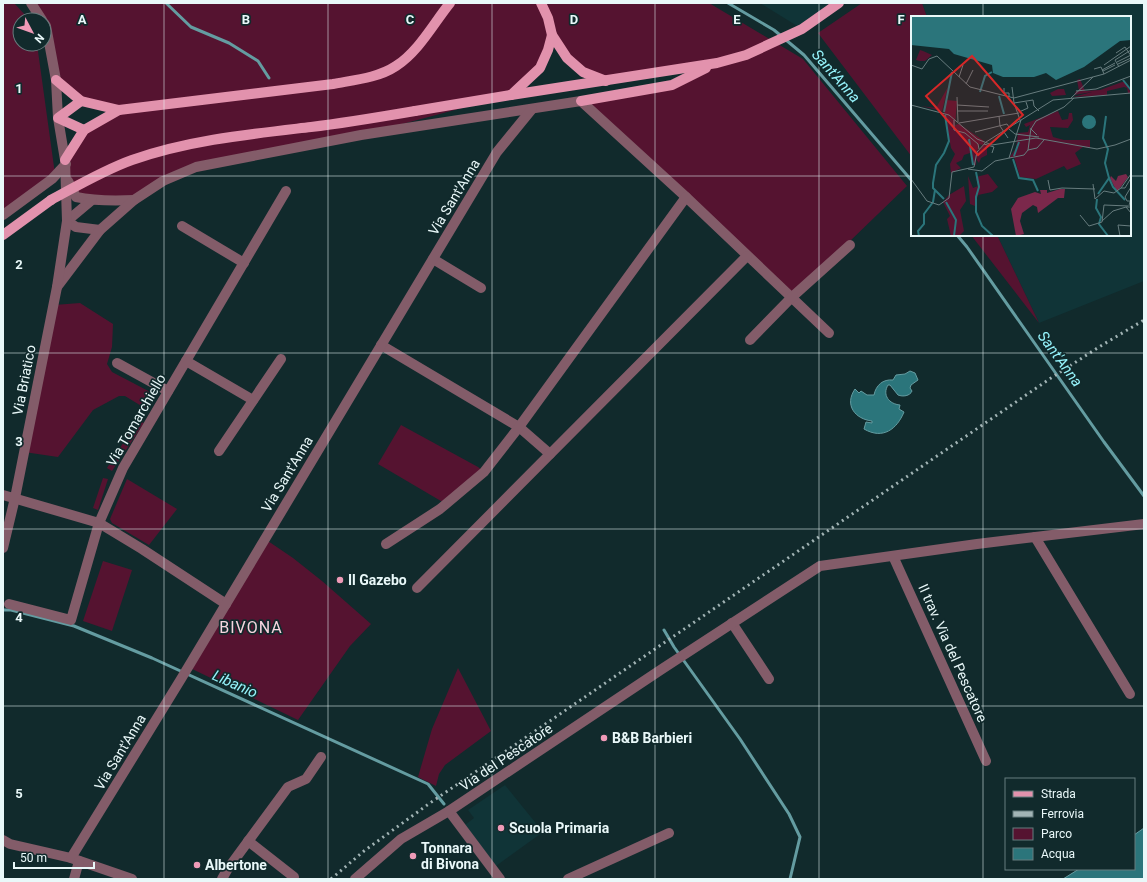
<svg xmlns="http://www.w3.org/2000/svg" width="1147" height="882" viewBox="0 0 1147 882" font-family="Roboto,sans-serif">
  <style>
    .built { fill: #103437 }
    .green { fill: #551330 }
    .water { fill: #2b757b; stroke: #649ca1 }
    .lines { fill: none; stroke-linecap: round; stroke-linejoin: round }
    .stream { stroke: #649ca1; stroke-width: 3 }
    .minor { stroke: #835c69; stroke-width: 10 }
    .primary { stroke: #e292ad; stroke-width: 10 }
    .rail { stroke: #a2b4b5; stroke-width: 3; stroke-dasharray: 2 4; stroke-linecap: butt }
    .primary-bridge { stroke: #e292ad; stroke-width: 10 }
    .grid { fill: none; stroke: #e9f8f9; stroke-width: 1; stroke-opacity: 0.55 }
    .poi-dot { fill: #ef9ab7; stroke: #112a2c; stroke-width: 1.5 }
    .labels { text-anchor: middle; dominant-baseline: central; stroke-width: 3.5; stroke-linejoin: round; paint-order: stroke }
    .street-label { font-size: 14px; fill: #e9f8f9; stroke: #112a2c }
    .poi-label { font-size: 14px; font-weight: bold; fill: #e9f8f9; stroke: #112a2c; text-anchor: start }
    .water-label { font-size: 15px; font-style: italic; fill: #96f4fc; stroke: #112a2c }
    .quarter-label { font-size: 16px; letter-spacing: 1px; fill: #f7d5df; stroke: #112a2c }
    .inset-river { fill: none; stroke: #2b757b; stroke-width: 2 }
    .inset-road { fill: none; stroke: #677c7e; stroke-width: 1 }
    .view { fill: #d62828; fill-opacity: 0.15; stroke: #d62828; stroke-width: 2 }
    .inset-edge { fill: none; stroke: #e9f8f9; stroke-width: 2 }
    .grid-label { font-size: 13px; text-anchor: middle; font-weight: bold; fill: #e9f8f9; stroke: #112a2c; stroke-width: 3.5; stroke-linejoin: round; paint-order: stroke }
  </style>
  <rect width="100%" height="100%" fill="#112a2c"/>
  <g class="built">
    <polygon points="760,3 839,3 802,29"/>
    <polygon points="922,3 1144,3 1144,281 1039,323 997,235 1130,235 1130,17 927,17"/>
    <polygon points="505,785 543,832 496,866 465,825 474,818 468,810"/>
  </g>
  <g class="green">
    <polygon points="3,3 14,3 27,17 28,20 20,20 20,44 37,44 55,174 3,215"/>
    <polygon points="31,3 709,3 803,59 907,186 791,298 581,101 672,85 715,64 607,81 583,72 552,36 540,68 511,95 361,135 196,167 134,200 76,197 65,160 84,130 118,110 81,101 56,80 46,26"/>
    <polygon points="862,3 922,3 927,17 912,17 912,157 818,33"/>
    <polygon points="971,235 997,235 1039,323"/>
    <polygon points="80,303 113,324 112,347 107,364 112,372 156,395 148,410 125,396 119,396 93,410 58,457 24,452 54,305"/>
    <polygon points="138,420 144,423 112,471 107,468"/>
    <polygon points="401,425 478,467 484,472 446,504 378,464"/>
    <polygon points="103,478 108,479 98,510 93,508"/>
    <polygon points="127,479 177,509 149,545 112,523 110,519"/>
    <polygon points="265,539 293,558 322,581 371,624 350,646 298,720 188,667"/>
    <polygon points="103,561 132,570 112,631 83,621"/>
    <polygon points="458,668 491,731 445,765 439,774 436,786 418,777 432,729"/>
  </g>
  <g class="water">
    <path d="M910,371L915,373L918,380L911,385L910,388L912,391C910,396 903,397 898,395L890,385H888C882,395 889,404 900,405L899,409L904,412C897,429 883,440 864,429L866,422L872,423V421C855,419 844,405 855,389L859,393L861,391L867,395H874C876,385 883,379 893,380L896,375L905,374Z"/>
    <polygon points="1144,828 1144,879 1063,879 1079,869 1134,869 1134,835"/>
  </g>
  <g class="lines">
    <g class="stream">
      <polyline points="166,3 191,27 229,43 258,61 269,78"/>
      <polyline points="728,3 774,30 804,55 912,181"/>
      <polyline points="957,235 967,247 1104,442 1144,496"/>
      <polyline points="3,610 11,610 74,626 152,658 428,784 444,804"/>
      <polyline points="664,630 674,647 740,739 789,814 800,837 790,879"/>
    </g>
    <g class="minor">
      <polyline points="31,3 42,20"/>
      <path d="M68,181L76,197C95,201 114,201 134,200"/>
      <polyline points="3,215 52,179 66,164"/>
      <polyline points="67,221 76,227 100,230"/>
      <polyline points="67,221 92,200"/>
      <polyline points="182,226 244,263"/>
      <polyline points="433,259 481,288"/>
      <polyline points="57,287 100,230 134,200 163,181 196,167 361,135 581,101 686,197 829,333"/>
      <polyline points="750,340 791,298 850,245"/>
      <polyline points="381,345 519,427 550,454"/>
      <polyline points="186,361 253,400"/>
      <polyline points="117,363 168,391"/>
      <polyline points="219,451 281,359"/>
      <polyline points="3,495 99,523 142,549 226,604"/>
      <polyline points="1035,537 1130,694"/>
      <polyline points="386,544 440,509 484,472 519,427 686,197"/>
      <polyline points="3,548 15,498 57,287 67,221 65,160 58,118 56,80 46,26 44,23"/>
      <polyline points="893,556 986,761"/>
      <polyline points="417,588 747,256"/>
      <polyline points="9,604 71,620 99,523 123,468 286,191"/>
      <polyline points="732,623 769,679"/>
      <polyline points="449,811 500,879"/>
      <polyline points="3,840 10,844 71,858 132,879"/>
      <polyline points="248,841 294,877"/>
      <polyline points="71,858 181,679 497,152 532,109"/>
      <polyline points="74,879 79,861"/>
      <polyline points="222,879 227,870 288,787 306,779 321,757"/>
      <polyline points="355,879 401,839 449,811 662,669 820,566 977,544 1144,524"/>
      <polyline points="568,879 669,833"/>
    </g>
    <g class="primary">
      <polyline points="541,3 548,18 552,35 567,58 583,72 606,81"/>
      <path d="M56,80L81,101L119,110L333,84C354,80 378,78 396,66C419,51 433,24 450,3"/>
      <polyline points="511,95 540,68 548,50 552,35"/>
      <polyline points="81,101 58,118 84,130"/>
      <polyline points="581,101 672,85 706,68"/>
      <polyline points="415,111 511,95 717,63 746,55 802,29 839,3"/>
      <polyline points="65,160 84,130 119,110"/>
      <polyline points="3,235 51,200"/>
    </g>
    <polyline class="rail" points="331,879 364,851 430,803 1051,378 1099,347 1144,320"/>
    <path class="primary-bridge" d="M51,200C77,186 104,170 132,160C189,140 251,134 311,127C345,123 380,117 415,111"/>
  </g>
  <path class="grid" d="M164,3V879M328,3V879M492,3V879M655,3V879M819,3V879M983,3V17M3,176H912M1130,176H1144M983,235V879M3,353H1144M3,529H1144M3,706H1144"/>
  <g class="poi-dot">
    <circle cx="340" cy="580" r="4"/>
    <circle cx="604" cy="738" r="4"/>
    <circle cx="501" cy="828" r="4"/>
    <circle cx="413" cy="856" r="4"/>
    <circle cx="197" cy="865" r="4"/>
  </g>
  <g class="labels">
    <g class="street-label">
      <text transform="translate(454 197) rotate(-59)">Via Sant'Anna</text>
      <text transform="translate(24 380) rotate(-79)">Via Briatico</text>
      <text transform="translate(136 420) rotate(-60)">Via Tomarchiello</text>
      <text transform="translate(287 474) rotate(-59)">Via Sant'Anna</text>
      <text transform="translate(953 653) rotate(66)">II trav. Via del Pescatore</text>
      <text transform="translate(120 752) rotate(-59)">Via Sant'Anna</text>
      <text transform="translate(506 757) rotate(-34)">Via del Pescatore</text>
    </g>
    <g class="poi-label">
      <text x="348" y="580">Il Gazebo</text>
      <text x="612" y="738">B&amp;B Barbieri</text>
      <text x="509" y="828">Scuola Primaria</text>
      <text x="421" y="848">Tonnara<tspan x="421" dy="16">di Bivona</tspan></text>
      <text x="205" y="865">Albertone</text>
    </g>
    <g class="water-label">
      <text transform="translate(836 76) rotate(49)">Sant'Anna</text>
      <text transform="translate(1060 359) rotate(54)">Sant'Anna</text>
      <text transform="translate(235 684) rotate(24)">Libanio</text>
    </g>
    <g class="quarter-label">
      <text x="251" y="627">BIVONA</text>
    </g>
  </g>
  <g transform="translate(911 16)">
    <rect width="220" height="220" fill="#112a2c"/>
    <path d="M9,34L12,35L21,39L14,45H9L5,44ZM169,63L174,75L189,74L214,65L220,77H217L216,72L213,71L196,75V79L162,81L181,76L163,79L165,75H168L166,64ZM37,71L31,95L10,90L25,92ZM147,73H153L155,79L141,80L139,77ZM35,84L46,85L44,109L48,108L73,125L72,129L68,128L66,137L73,128L81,130L76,132V139L70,142L68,147L65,143V149H62L59,137L53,139L51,144L45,147L50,152L40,157L39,148L44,138L40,132L33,95ZM147,95L151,104L157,103L158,97H161L162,104L157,112L139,111L142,121L153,124H179V132L172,131L164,137L170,148L156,154L153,150L125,163L109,161L103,141L98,142L105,132L107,117L117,116L119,109L115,111L113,108ZM77,158L87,171L81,176L67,179L64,190L59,188L57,160L62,172L67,170L65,161ZM53,170L55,185L49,194L53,215L48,220H40L36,203L39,200L32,186L38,179Z" fill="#551330"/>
    <path d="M215,158L217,161L206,176L199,162L200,160L205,165L207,160ZM149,173H154L153,182H147L127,197L126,191L122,189L111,197L109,205L113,218L105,220L100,193L107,182L124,176L130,178L129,174H136V177Z" fill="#7b284b"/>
    <path d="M0,0H220V24L209,25L173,51L145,64L135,57L123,61H92L82,57L81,49L43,38L38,33L0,29ZM171 106a7 7 0 1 1 14 0a7 7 0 1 1-14 0Z" fill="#2b757b"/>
    <path class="inset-river" d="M212,64L220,74M69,76L74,60L81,56M88,80L93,98M33,96L41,56M58,123L62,149M103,140L108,126M102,143L108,162L122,164L127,175M65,156L68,171L65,181V196L71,210L82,220M198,162L202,171L214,184M187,178L198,162L194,147L197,133L192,122L195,100M33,183L22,172V167L25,149L33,137L38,125L34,99M186,183L185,192L190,201L188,208L197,220M35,186L45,204L43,220M8,220L7,215L13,208V198L22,186L24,174"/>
    <path class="inset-road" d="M205,37L214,31L220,40M206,46L220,39M207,48L220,42M0,49L11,53L18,43L26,40L59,71L103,82L193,58L220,44M193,49L220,30M208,51L204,44L220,34M183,53L190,51L193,58M191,54L204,47M192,55L204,49M48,61L52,49M55,68L62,54M101,71L103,87L109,104M93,72V77H98V81M165,75L185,73L220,60M46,81L47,106M160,82L182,61M103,87L122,84L123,90L128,95M0,89L38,99M46,89L78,91M46,95H77M108,96L117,92L115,86M38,99L66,123L81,129L125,122L186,133L204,129L220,123M88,100L89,110L97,122M43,104V114L54,117L67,128L68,133M125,105L153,91L163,82M125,105L120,113L126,119M48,107L108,97M98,113L104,118L128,121M64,116L96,108L98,111M73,128L83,131L81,137M117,134L126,132L133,124M98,142L110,104M57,153L71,155L84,145L113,139L117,134L120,112M220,158L210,172H214L220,162M0,163L16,185L28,189L38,182L41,156L63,151L66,136L75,126L142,84L220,77M137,164L139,174L151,172L184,173M182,168L184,183L193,175L203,177L210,172M218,190L219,185H216L214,181L220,171M220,191H215L220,197M169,199L178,210L191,206L193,189L217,190M191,205L202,195L215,191M209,220L207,209L220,210"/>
    <path class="view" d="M61,40L112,99L67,139L15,80Z"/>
    <rect width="220" height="220" class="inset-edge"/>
  </g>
  <g class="grid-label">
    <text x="82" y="24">A</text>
    <text x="246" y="24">B</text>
    <text x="410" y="24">C</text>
    <text x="574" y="24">D</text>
    <text x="737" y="24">E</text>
    <text x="901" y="24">F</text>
    <text x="19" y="93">1</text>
    <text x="19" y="269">2</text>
    <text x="19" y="446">3</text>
    <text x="19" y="622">4</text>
    <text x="19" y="798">5</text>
  </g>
  <rect width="1147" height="882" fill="none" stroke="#e9f8f9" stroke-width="8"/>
  <rect x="1005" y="778" width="130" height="92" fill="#112a2c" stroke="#677c7e"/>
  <rect x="1013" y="791" width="20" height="6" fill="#e292ad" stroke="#677c7e"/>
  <text x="1041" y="798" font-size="12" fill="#e9f8f9">Strada</text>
  <rect x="1013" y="811" width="20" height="6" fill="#a2b4b5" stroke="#677c7e"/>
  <text x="1041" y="818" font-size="12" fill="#e9f8f9">Ferrovia</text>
  <rect x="1013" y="828" width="20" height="12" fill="#551330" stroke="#677c7e"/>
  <text x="1041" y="838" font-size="12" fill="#e9f8f9">Parco</text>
  <rect x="1013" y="848" width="20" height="12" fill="#2b757b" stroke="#677c7e"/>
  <text x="1041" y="858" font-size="12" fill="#e9f8f9">Acqua</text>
  <g transform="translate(32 32) rotate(131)"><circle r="19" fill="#112a2c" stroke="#677c7e"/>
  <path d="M0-3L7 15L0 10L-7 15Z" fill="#ef9ab7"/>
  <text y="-6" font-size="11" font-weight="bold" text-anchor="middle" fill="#e9f8f9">N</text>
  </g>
  <path d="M14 862v6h80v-6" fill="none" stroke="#e9f8f9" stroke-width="2"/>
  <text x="20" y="862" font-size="12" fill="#e9f8f9" stroke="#112a2c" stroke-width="3" paint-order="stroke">50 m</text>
</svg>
